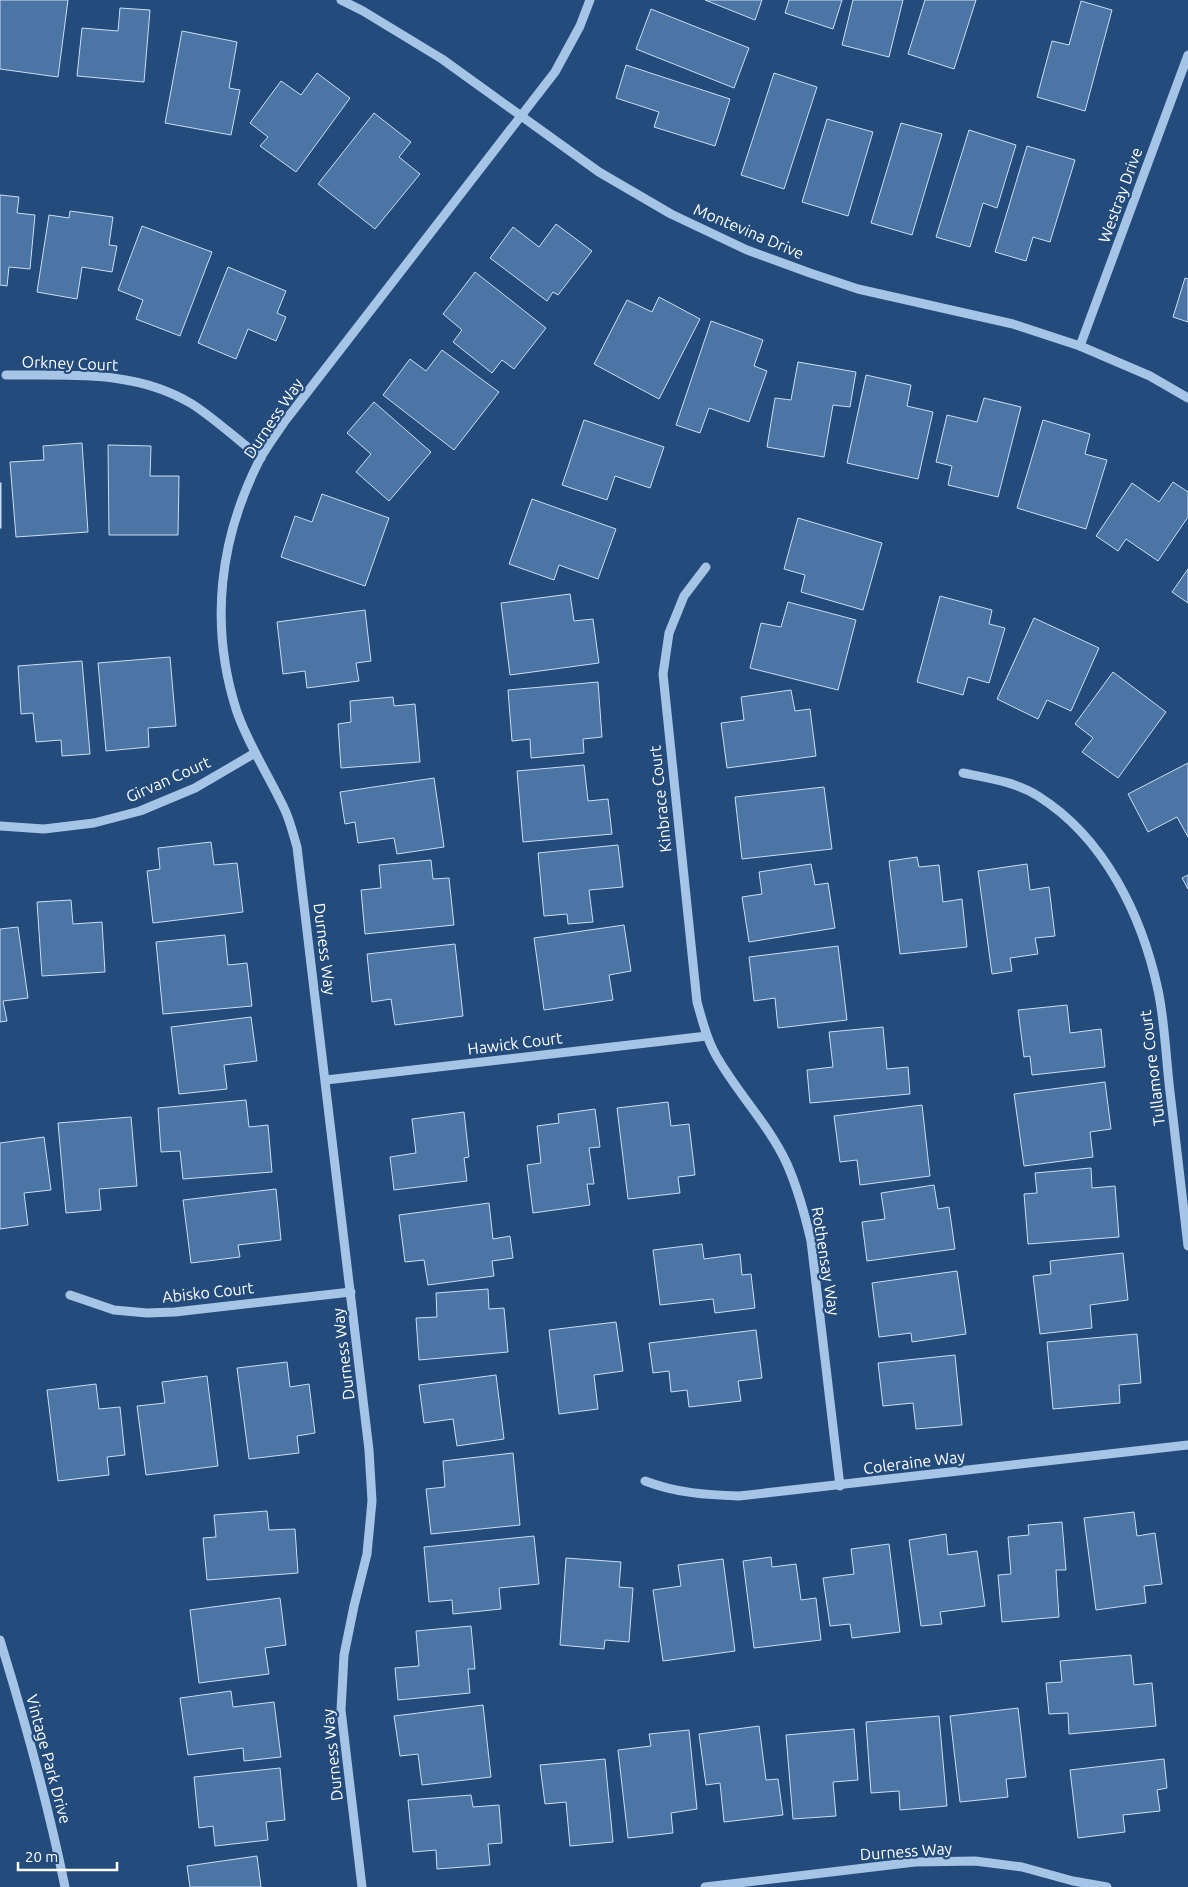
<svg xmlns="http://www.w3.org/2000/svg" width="1188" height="1887" viewBox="0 0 1188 1887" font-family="Ubuntu,sans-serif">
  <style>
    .building { fill: #4b75a4; stroke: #c9def4 }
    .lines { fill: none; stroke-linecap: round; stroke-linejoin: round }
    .minor { stroke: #a6c4e5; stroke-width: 9 }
    .labels { text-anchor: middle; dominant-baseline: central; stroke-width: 4.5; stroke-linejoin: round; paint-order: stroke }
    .street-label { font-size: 16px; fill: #fff; stroke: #234b7b }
  </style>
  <rect width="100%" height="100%" fill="#234b7b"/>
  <g class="building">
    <polygon points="0,0 68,0 58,77 0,69"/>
    <polygon points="705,0 762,0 755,20"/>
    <polygon points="789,0 842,0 833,29 785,13"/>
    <polygon points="853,0 903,0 889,57 842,45"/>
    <polygon points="925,0 976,0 954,69 908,54"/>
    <polygon points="1081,1 1112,10 1085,111 1037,97 1052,41 1069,45"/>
    <polygon points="120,8 150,10 144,82 77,76 82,28 118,31"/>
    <polygon points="651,9 749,48 734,88 636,49"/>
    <polygon points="182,31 237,42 229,88 240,90 231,135 165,123"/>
    <polygon points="626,65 730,99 715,146 654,127 659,112 616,98"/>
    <polygon points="317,73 350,98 296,172 260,146 268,137 250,123 281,81 301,95"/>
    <polygon points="774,73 817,87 784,189 741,175"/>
    <polygon points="374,113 411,142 399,157 420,174 375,229 318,184"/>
    <polygon points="827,119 873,132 848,216 802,202"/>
    <polygon points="901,123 942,134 912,235 871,223"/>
    <polygon points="969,130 1016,145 997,208 983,203 970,247 936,237"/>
    <polygon points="1027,146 1075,160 1050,242 1033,237 1026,261 995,252"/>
    <polygon points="0,195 19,197 17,213 35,215 30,269 9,267 7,286 0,285"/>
    <polygon points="70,211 113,217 109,245 117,246 112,272 82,267 77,299 37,292 49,215 69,218"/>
    <polygon points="556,224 592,251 558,295 553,292 547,301 490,258 513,227 539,247"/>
    <polygon points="142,226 212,252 180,336 136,319 143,300 118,290"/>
    <polygon points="228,267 286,291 277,313 286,317 276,341 248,329 236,359 198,343"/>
    <polygon points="475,272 546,328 514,369 502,360 492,373 453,342 462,330 443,314"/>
    <polygon points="1185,278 1188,279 1188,322 1173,317"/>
    <polygon points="659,297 700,319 659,399 594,364 627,300 652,312"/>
    <polygon points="711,321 763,340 754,366 767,371 749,422 709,408 700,433 676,425"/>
    <polygon points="442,350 499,392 454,450 383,395 410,359 426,371"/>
    <polygon points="798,362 856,372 850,407 833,405 824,457 767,447 775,398 791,400"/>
    <polygon points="866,375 911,385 907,406 933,412 918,479 847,463"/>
    <polygon points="984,398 1021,407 998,497 948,485 952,466 936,462 947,415 977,422"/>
    <polygon points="374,402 431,452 389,501 356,472 371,454 347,433"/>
    <polygon points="584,420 664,447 650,488 615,476 607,500 562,485"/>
    <polygon points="1043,420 1090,434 1085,454 1107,460 1086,529 1017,508"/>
    <polygon points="82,443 88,532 16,537 10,462 44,460 43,446"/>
    <polygon points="108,445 151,446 150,476 179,476 178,535 109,535"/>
    <polygon points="1173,482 1188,492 1188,517 1158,561 1126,539 1118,551 1096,536 1132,483 1159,502"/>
    <rect x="0" y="483" width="1" height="45"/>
    <polygon points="322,494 389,518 365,586 281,557 295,516 312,522"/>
    <polygon points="532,499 616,529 598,579 559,565 554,580 509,564"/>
    <polygon points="798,518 882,543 863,610 801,592 805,575 784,569"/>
    <polygon points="1188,569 1188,603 1172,592"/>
    <polygon points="570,594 574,621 593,619 599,663 510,675 501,603"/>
    <polygon points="940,596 992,610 989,624 1005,628 989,683 968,677 963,695 917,682"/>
    <polygon points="788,602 856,620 838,690 750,668 761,623 781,627"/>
    <polygon points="365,610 371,661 356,663 359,681 307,688 305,671 283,674 277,622"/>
    <polygon points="1034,618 1099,648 1071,711 1047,700 1038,719 997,699"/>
    <polygon points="170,657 176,726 148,728 149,747 106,751 98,663"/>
    <polygon points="82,661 90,754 62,756 61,740 36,742 33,713 21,714 18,666"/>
    <polygon points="1113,672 1166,712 1118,778 1082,752 1093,738 1075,724"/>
    <polygon points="598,682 602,737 583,739 584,753 531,758 530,739 512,741 508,690"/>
    <polygon points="791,690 795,711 810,709 816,756 727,768 721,723 744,720 741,697"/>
    <polygon points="393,697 394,706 415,704 420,762 341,768 338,724 351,722 350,701"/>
    <polygon points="1188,763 1188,837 1177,817 1148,832 1128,794"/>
    <polygon points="584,765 588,801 608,799 612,834 523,842 517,771"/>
    <polygon points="434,778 444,847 397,854 394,838 358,843 355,822 345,824 340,792"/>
    <polygon points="824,787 832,849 742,859 735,797"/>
    <polygon points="211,842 214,865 237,863 243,912 153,923 147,871 160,869 158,848"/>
    <polygon points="618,845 623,887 589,890 593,922 568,924 567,914 544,916 538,853"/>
    <polygon points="917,857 919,867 939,865 943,902 962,899 967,947 900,954 889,861"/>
    <polygon points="431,860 433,879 449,878 454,925 365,934 361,890 381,888 379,865"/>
    <polygon points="811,864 815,885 828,883 835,928 749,942 742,897 762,894 759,872"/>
    <polygon points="1027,864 1030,890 1049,887 1055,936 1035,938 1038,954 1010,958 1012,971 992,974 978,871"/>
    <polygon points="1188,875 1188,889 1182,878"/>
    <polygon points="71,900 73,924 102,922 105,972 42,976 37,902"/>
    <polygon points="624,925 631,971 609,975 613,1000 544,1010 534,938"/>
    <polygon points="18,927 28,998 3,1001 7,1021 0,1022 0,929"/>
    <polygon points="225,935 228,965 247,963 252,1006 163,1014 156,942"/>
    <polygon points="455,944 463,1016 395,1025 391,999 372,1002 367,954"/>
    <polygon points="838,946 847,1020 778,1028 775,998 754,1001 749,957"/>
    <polygon points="1067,1005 1070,1033 1101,1029 1105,1067 1032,1075 1030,1056 1024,1057 1018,1010"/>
    <polygon points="251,1017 257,1061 224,1065 227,1089 179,1094 171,1027"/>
    <polygon points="883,1027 887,1069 908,1067 910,1094 810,1103 807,1070 833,1067 829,1032"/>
    <polygon points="1105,1082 1111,1129 1090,1132 1093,1157 1024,1166 1014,1094"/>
    <polygon points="246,1100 249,1127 268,1125 272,1172 183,1179 180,1151 161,1152 158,1108"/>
    <polygon points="668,1102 671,1126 689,1124 695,1175 678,1177 680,1193 628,1199 617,1108"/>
    <polygon points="922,1105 930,1176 860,1185 857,1160 840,1162 834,1116"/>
    <polygon points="595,1109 600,1147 589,1148 594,1184 587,1184 590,1205 533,1213 527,1165 541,1163 537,1126 559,1123 558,1114"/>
    <polygon points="464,1112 469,1157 464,1158 467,1181 394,1190 390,1157 416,1153 412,1119"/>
    <polygon points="131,1117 137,1186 99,1189 101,1210 66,1213 58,1123"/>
    <polygon points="44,1137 51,1190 24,1193 28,1225 0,1229 0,1143"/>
    <polygon points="1091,1168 1092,1188 1115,1186 1119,1237 1028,1244 1024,1194 1037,1193 1035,1173"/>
    <polygon points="934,1185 938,1209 949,1207 955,1249 867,1261 862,1222 885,1219 881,1193"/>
    <polygon points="276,1189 281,1240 238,1245 240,1257 191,1263 183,1200"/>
    <polygon points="489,1203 493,1239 510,1236 513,1258 492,1261 494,1276 428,1285 424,1260 405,1262 399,1215"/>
    <polygon points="702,1244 704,1259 740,1254 742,1275 751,1274 755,1308 715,1313 713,1299 660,1305 653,1250"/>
    <polygon points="1123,1253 1128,1300 1090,1305 1092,1328 1040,1334 1033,1276 1051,1274 1050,1261"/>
    <polygon points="957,1271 966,1334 912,1342 911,1333 879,1337 872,1283"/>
    <polygon points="488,1289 489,1309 504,1308 508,1352 419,1360 416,1318 437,1317 436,1293"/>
    <polygon points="616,1322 623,1371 594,1375 598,1409 559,1414 549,1330"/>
    <polygon points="756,1330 762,1378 738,1381 741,1401 689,1407 687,1390 671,1392 669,1371 653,1373 649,1343"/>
    <polygon points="1137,1334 1141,1383 1119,1385 1120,1403 1053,1409 1047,1342"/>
    <polygon points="955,1355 962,1425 916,1429 913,1403 883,1406 878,1363"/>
    <polygon points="287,1362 290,1387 309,1384 315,1433 297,1436 299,1453 249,1459 237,1368"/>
    <polygon points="496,1375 504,1439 457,1446 453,1419 424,1423 419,1385"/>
    <polygon points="207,1376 218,1466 146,1475 137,1406 165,1403 162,1382"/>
    <polygon points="96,1384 99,1409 120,1407 125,1455 107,1457 109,1475 58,1481 47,1390"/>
    <polygon points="513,1453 520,1525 431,1534 426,1489 445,1487 443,1461"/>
    <polygon points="267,1511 269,1530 295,1529 298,1573 207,1580 203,1538 216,1537 214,1515"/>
    <polygon points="1134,1512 1137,1536 1155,1533 1162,1584 1144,1586 1146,1603 1096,1610 1084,1518"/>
    <polygon points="1062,1522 1066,1570 1056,1570 1059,1617 1002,1622 998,1575 1011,1574 1008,1537 1029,1535 1028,1525"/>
    <polygon points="946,1534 948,1555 977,1551 985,1606 940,1612 942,1624 921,1626 909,1540"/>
    <polygon points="534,1536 539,1584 499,1588 501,1609 453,1614 452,1600 429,1602 424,1547"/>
    <polygon points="889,1544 900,1632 852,1638 850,1624 830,1626 823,1578 854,1574 851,1549"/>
    <polygon points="771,1557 772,1567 796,1564 801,1600 816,1598 821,1640 754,1648 743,1561"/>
    <polygon points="566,1558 621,1562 619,1587 633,1588 629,1642 605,1640 604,1649 560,1645"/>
    <polygon points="723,1559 735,1651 663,1661 653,1590 681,1586 678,1565"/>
    <polygon points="280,1598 286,1645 265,1648 269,1674 199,1683 190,1610"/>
    <polygon points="471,1626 475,1669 468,1669 470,1693 398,1700 395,1668 419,1666 416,1631"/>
    <polygon points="1131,1655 1134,1685 1152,1683 1156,1726 1069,1734 1068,1713 1049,1714 1046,1683 1062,1682 1060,1661"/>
    <polygon points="231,1691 233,1707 274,1702 281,1757 244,1761 243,1748 188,1755 180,1698"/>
    <polygon points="483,1705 491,1777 422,1785 418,1754 400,1756 394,1716"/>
    <polygon points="1018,1708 1026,1777 1006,1779 1008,1797 960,1802 950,1716"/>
    <polygon points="939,1716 947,1806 900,1810 899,1791 871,1793 866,1722"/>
    <polygon points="759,1726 766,1780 778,1779 783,1815 724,1822 720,1783 706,1785 699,1734"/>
    <polygon points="854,1729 858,1780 833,1782 836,1816 793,1819 786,1735"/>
    <polygon points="689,1730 697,1809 671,1813 673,1833 628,1838 618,1750 651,1746 649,1734"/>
    <polygon points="605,1759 613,1842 570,1846 566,1802 545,1804 540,1765"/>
    <polygon points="1164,1759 1167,1788 1157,1790 1160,1811 1123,1815 1125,1832 1078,1838 1070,1770"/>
    <polygon points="280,1768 285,1820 266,1822 268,1840 215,1846 213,1826 199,1828 194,1777"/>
    <polygon points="471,1795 473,1807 499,1805 502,1843 488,1844 490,1865 437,1869 436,1850 413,1852 408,1800"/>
    <polygon points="257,1856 261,1887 190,1887 187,1866"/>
  </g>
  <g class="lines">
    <g class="minor">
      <polyline points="341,0 363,11 442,59 599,172 671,214 747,250 810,273 858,289 1013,324 1080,346 1150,376 1188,398"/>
      <polyline points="1080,346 1188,55"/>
      <path d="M6,375C69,376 135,369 192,404C214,418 239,441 261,458"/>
      <path d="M706,567L684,596L669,633L663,674L697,1002C703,1023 708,1044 720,1062C741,1097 770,1127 787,1164C798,1189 805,1215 811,1241L840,1486"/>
      <path d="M963,773C988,778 1016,782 1038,796C1105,838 1142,916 1158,990C1165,1023 1166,1059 1170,1092C1176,1143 1182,1194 1188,1246"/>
      <polyline points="0,826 44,829 94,823 140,811 195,788 255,753"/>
      <polyline points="326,1080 707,1036"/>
      <polyline points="70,1295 114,1310 147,1313 175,1312 351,1292"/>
      <path d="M645,1481C676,1493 707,1495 739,1496L1188,1445"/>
      <path d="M0,1640C25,1721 48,1804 65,1887"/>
      <path d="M362,1887L341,1710L344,1655L354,1606L367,1554L372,1501L369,1450L297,847C293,834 290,820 284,808C269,776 249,746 237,712C209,626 219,539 260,459C267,446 277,433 285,421L555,72L580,26L590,0"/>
      <polyline points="705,1887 915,1862 975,1861 1022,1867 1073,1881 1107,1887"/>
    </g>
  </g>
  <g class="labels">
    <g class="street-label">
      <text transform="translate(1120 195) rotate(-70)">Westray Drive</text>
      <text transform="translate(749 231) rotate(23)">Montevina Drive</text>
      <text transform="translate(70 363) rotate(2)">Orkney Court</text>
      <text transform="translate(273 418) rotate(-56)">Durness Way</text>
      <text transform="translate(168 779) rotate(-24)">Girvan Court</text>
      <text transform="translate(660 799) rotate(-96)">Kinbrace Court</text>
      <text transform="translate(325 949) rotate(83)">Durness Way</text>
      <text transform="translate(515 1043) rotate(-7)">Hawick Court</text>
      <text transform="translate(1152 1068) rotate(-97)">Tullamore Court</text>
      <text transform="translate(826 1261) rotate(81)">Rothensay Way</text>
      <text transform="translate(208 1292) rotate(-6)">Abisko Court</text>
      <text transform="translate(343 1354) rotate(-97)">Durness Way</text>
      <text transform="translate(914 1462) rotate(-7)">Coleraine Way</text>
      <text transform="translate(332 1755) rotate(-96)">Durness Way</text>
      <text transform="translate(49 1759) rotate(75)">Vintage Park Drive</text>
      <text transform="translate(906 1851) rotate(-4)">Durness Way</text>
    </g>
  </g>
  <path d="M18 1862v8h99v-8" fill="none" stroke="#ffffff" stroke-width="2.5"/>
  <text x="25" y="1862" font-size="15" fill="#ffffff" stroke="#234b7b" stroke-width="4" paint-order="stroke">20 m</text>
</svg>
